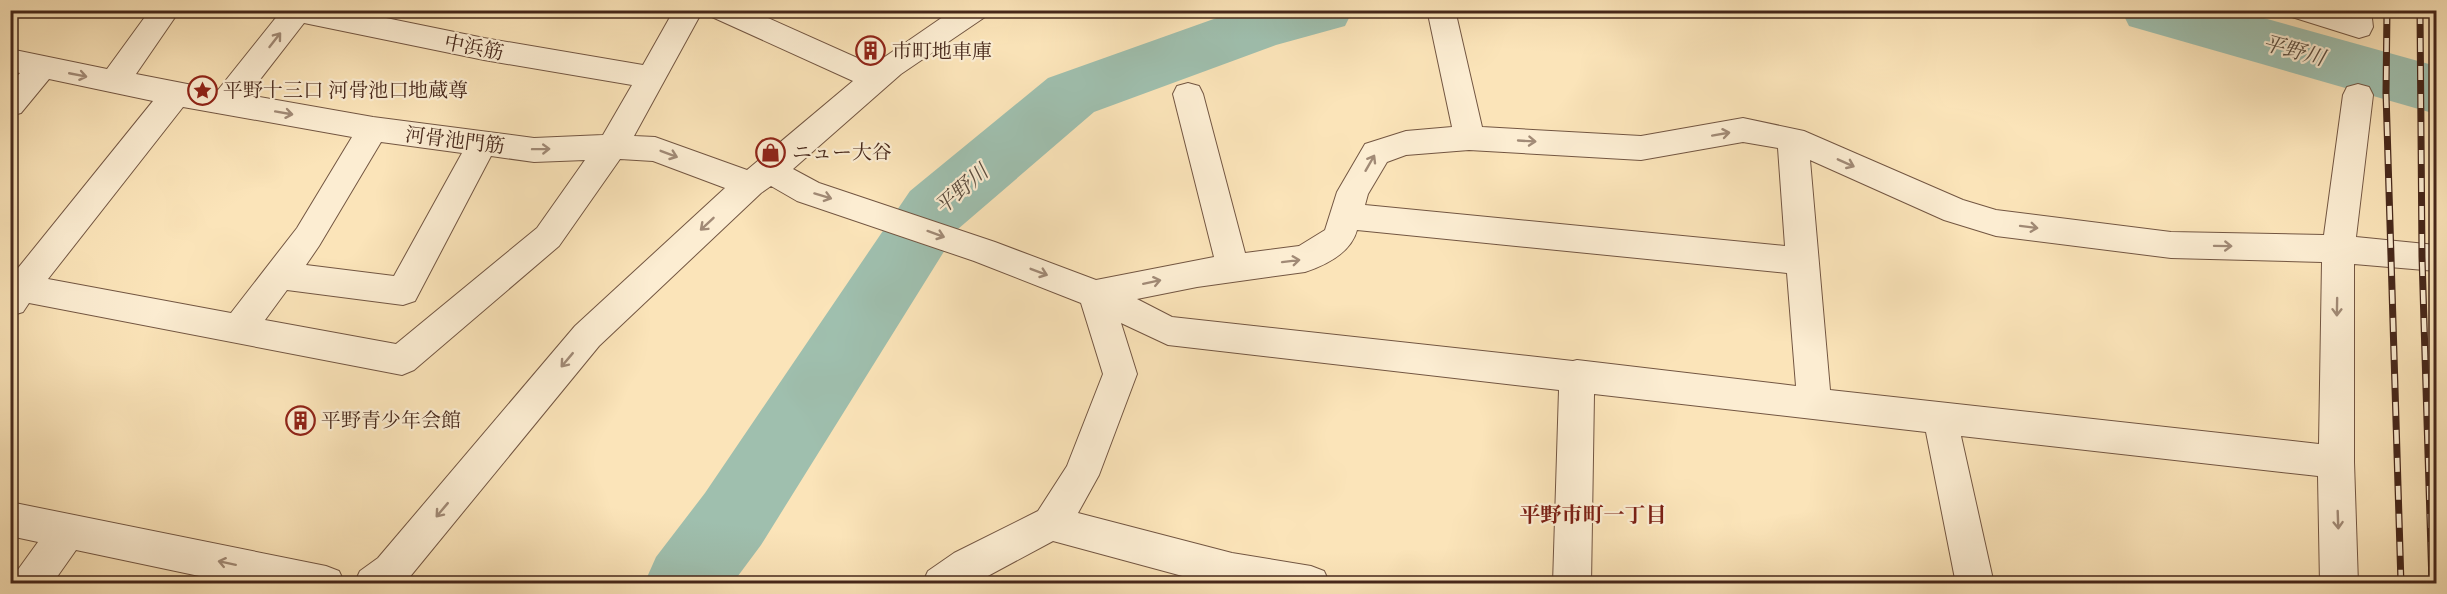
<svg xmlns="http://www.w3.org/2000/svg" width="2447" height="594" viewBox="0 0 2447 594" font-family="'Libre Caslon Text','Noto Serif JP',serif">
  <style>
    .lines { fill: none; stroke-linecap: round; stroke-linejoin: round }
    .river { fill: #9fbfae; fill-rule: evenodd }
    .minor-casing { stroke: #735642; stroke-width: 2 }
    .minor { fill: #fcedd2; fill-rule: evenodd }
    .rail-casing { stroke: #46271a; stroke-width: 7 }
    .rail { stroke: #fcedd2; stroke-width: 4.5; stroke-dasharray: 14; stroke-linecap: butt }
    .oneway { stroke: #a18a76 }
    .labels { text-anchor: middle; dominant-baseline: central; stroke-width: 4.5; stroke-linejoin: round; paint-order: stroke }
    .street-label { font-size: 20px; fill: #46271a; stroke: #fcedd2 }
    .poi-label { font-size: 20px; fill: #46271a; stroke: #fcedd2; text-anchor: start }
    .water-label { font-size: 21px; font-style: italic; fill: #5c4d3f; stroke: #fcedd2 }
    .neighbourhood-label { font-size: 21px; font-weight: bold; fill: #7a1f14; stroke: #fcedd2 }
  </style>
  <rect width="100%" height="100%" fill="#fbe4b9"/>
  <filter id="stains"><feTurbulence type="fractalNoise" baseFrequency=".00333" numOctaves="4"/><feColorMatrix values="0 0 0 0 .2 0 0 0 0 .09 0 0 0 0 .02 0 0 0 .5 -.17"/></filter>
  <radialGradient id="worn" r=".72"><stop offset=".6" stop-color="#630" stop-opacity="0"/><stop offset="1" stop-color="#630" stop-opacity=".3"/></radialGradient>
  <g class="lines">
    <g class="river">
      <polygon points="1239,10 1353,10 1345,26 1276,45 1094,112 958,229 761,545 732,584 644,584 656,557 705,493 910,191 1048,78"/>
      <polygon points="2121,10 2235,10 2436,66 2436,114 2129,26"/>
    </g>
    <defs>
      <g id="minor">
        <path d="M150,10H180L136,74L218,90L282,10H347L484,38L643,65L674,10H703L634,136L655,137L747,170L853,81L712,17L708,10H750L873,65L953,10H989L985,17L901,74L793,169L819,183L995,242L1096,280L1214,257L1173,94L1177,86L1188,83L1199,86L1203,94L1245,253L1299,246L1325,230L1337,192L1365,144L1406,131L1452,127L1428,14L1430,10H1454L1456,14L1482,127L1641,136L1743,118L1804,131L1963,200L1996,210L2171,232L2324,235L2343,95L2347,87L2358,84L2369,87L2373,95L2356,237L2436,245V271L2354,264V462L2358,584H2320L2318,476L1961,436L1994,584H1956L1926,432L1594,394L1591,584H1553L1559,390L1168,345L1121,323L1137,374L1099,475L1078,513L1232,553L1311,566L1324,571L1330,584H1212L1053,541L973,584H922L928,571L954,553L1038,511L1067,466L1103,374L1081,303L974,261L797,201L771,186L761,193L599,346L404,584H354L360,571L378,558L575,326L725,188L653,161L620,159L559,246L414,370L402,375L29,303L23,312L10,316V278L153,101L49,79L21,113L10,116V84L20,73L10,71V49L107,69ZM304,23L484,60L632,85L603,135L534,138L373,117L248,95ZM183,107L352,137L297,228L231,313L48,279ZM381,142L462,153L394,276L306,265L319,246ZM1743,142L1778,148L1785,246L1365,205L1368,194L1387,162L1406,155L1469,150L1641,160ZM491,156L534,162L585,160L537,228L396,344L265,320L287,290L403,305L415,301ZM1810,160L1944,220L1996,236L2171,258L2322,262L2319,444L1830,390ZM1357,230L1787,273L1796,386L1577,360L1573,361L1172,317L1137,299L1197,287L1305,272C1326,265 1351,253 1357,230Z"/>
        <polygon points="2288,10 2371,10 2373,27 2369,35 2359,38 2292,17"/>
        <polygon points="10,502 326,566 339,571 345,584 237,584 76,550 52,584 11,584 17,571 38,542 10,536"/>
      </g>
    </defs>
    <use href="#minor" class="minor-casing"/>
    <use href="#minor" class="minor"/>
    <defs>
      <g id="rail">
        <polyline points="2387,10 2386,93 2401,584"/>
        <polyline points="2420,10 2422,257 2432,584"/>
      </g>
    </defs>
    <use href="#rail" class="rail-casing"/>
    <use href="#rail" class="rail"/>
  </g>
  <defs><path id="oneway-shaft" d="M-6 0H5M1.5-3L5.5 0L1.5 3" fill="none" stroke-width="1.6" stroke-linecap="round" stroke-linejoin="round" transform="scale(1.5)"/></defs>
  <g class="oneway">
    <use href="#oneway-shaft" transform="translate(275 40) rotate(-52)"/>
    <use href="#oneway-shaft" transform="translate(78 75) rotate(11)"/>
    <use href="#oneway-shaft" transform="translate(284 113) rotate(10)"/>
    <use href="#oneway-shaft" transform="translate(1721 134) rotate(-10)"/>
    <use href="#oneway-shaft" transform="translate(1527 141) rotate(3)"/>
    <use href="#oneway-shaft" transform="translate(541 149) rotate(-1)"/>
    <use href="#oneway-shaft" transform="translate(669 154) rotate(21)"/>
    <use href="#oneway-shaft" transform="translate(1370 163) rotate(-60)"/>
    <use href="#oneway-shaft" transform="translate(1846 163) rotate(24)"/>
    <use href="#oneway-shaft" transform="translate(823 196) rotate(17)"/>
    <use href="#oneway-shaft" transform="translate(707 224) rotate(137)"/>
    <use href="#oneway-shaft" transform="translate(2029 227) rotate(7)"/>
    <use href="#oneway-shaft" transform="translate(936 234) rotate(20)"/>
    <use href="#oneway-shaft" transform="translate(2223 246) rotate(1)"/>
    <use href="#oneway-shaft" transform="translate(1291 261) rotate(-7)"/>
    <use href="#oneway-shaft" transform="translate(1039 272) rotate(21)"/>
    <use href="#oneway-shaft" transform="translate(1152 282) rotate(-12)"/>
    <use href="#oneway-shaft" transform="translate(2337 307) rotate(91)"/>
    <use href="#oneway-shaft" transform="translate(567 360) rotate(130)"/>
    <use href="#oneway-shaft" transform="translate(442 510) rotate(130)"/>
    <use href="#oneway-shaft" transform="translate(2338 520) rotate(88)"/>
    <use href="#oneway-shaft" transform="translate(227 563) rotate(-168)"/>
  </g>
  <defs>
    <symbol id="building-ring" viewBox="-11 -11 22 22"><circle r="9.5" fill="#fcedd2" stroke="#8f2418" stroke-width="1.5"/><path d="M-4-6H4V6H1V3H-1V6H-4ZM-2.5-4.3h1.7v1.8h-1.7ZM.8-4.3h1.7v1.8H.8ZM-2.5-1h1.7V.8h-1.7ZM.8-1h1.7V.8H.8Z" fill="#8f2418"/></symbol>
    <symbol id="sight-ring" viewBox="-11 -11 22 22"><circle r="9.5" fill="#fcedd2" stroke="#8f2418" stroke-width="1.5"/><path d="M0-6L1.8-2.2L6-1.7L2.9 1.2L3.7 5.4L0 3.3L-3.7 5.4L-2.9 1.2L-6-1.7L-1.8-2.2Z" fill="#8f2418"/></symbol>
    <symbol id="shop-ring" viewBox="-11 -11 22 22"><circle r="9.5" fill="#fcedd2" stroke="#8f2418" stroke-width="1.5"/><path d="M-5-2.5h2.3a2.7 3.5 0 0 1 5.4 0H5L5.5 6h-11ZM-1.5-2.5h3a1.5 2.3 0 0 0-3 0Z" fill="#8f2418"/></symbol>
  </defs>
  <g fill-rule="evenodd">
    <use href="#building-ring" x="854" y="34" width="33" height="33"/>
    <use href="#sight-ring" x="186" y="74" width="33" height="33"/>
    <use href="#shop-ring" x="754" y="136" width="33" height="33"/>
    <use href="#building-ring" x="284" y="404" width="33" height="33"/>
  </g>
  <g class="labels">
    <g class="street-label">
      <text transform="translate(474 47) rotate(11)">中浜筋</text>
      <text transform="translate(455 140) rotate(7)">河骨池門筋</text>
    </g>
    <g class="poi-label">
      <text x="892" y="51">市町地車庫</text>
      <text x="223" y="90">平野十三口 河骨池口地蔵尊</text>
      <text x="792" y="152">ニュー大谷</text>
      <text x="321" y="420">平野青少年会館</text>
    </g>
    <g class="water-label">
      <text transform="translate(2294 50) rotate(15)">平野川</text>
      <text transform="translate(961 189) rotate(-41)">平野川</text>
    </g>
    <g class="neighbourhood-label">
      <text x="1593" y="514">平野市町一丁目</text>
    </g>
  </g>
  <rect width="2447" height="594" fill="none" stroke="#fbe4b9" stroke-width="36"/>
  <rect x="12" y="12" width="2423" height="570" fill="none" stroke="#46271a" stroke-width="3"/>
  <rect x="18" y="18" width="2411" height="558" fill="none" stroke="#46271a" stroke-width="1.5"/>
  <rect width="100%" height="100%" filter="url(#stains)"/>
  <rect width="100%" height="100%" fill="url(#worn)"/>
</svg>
